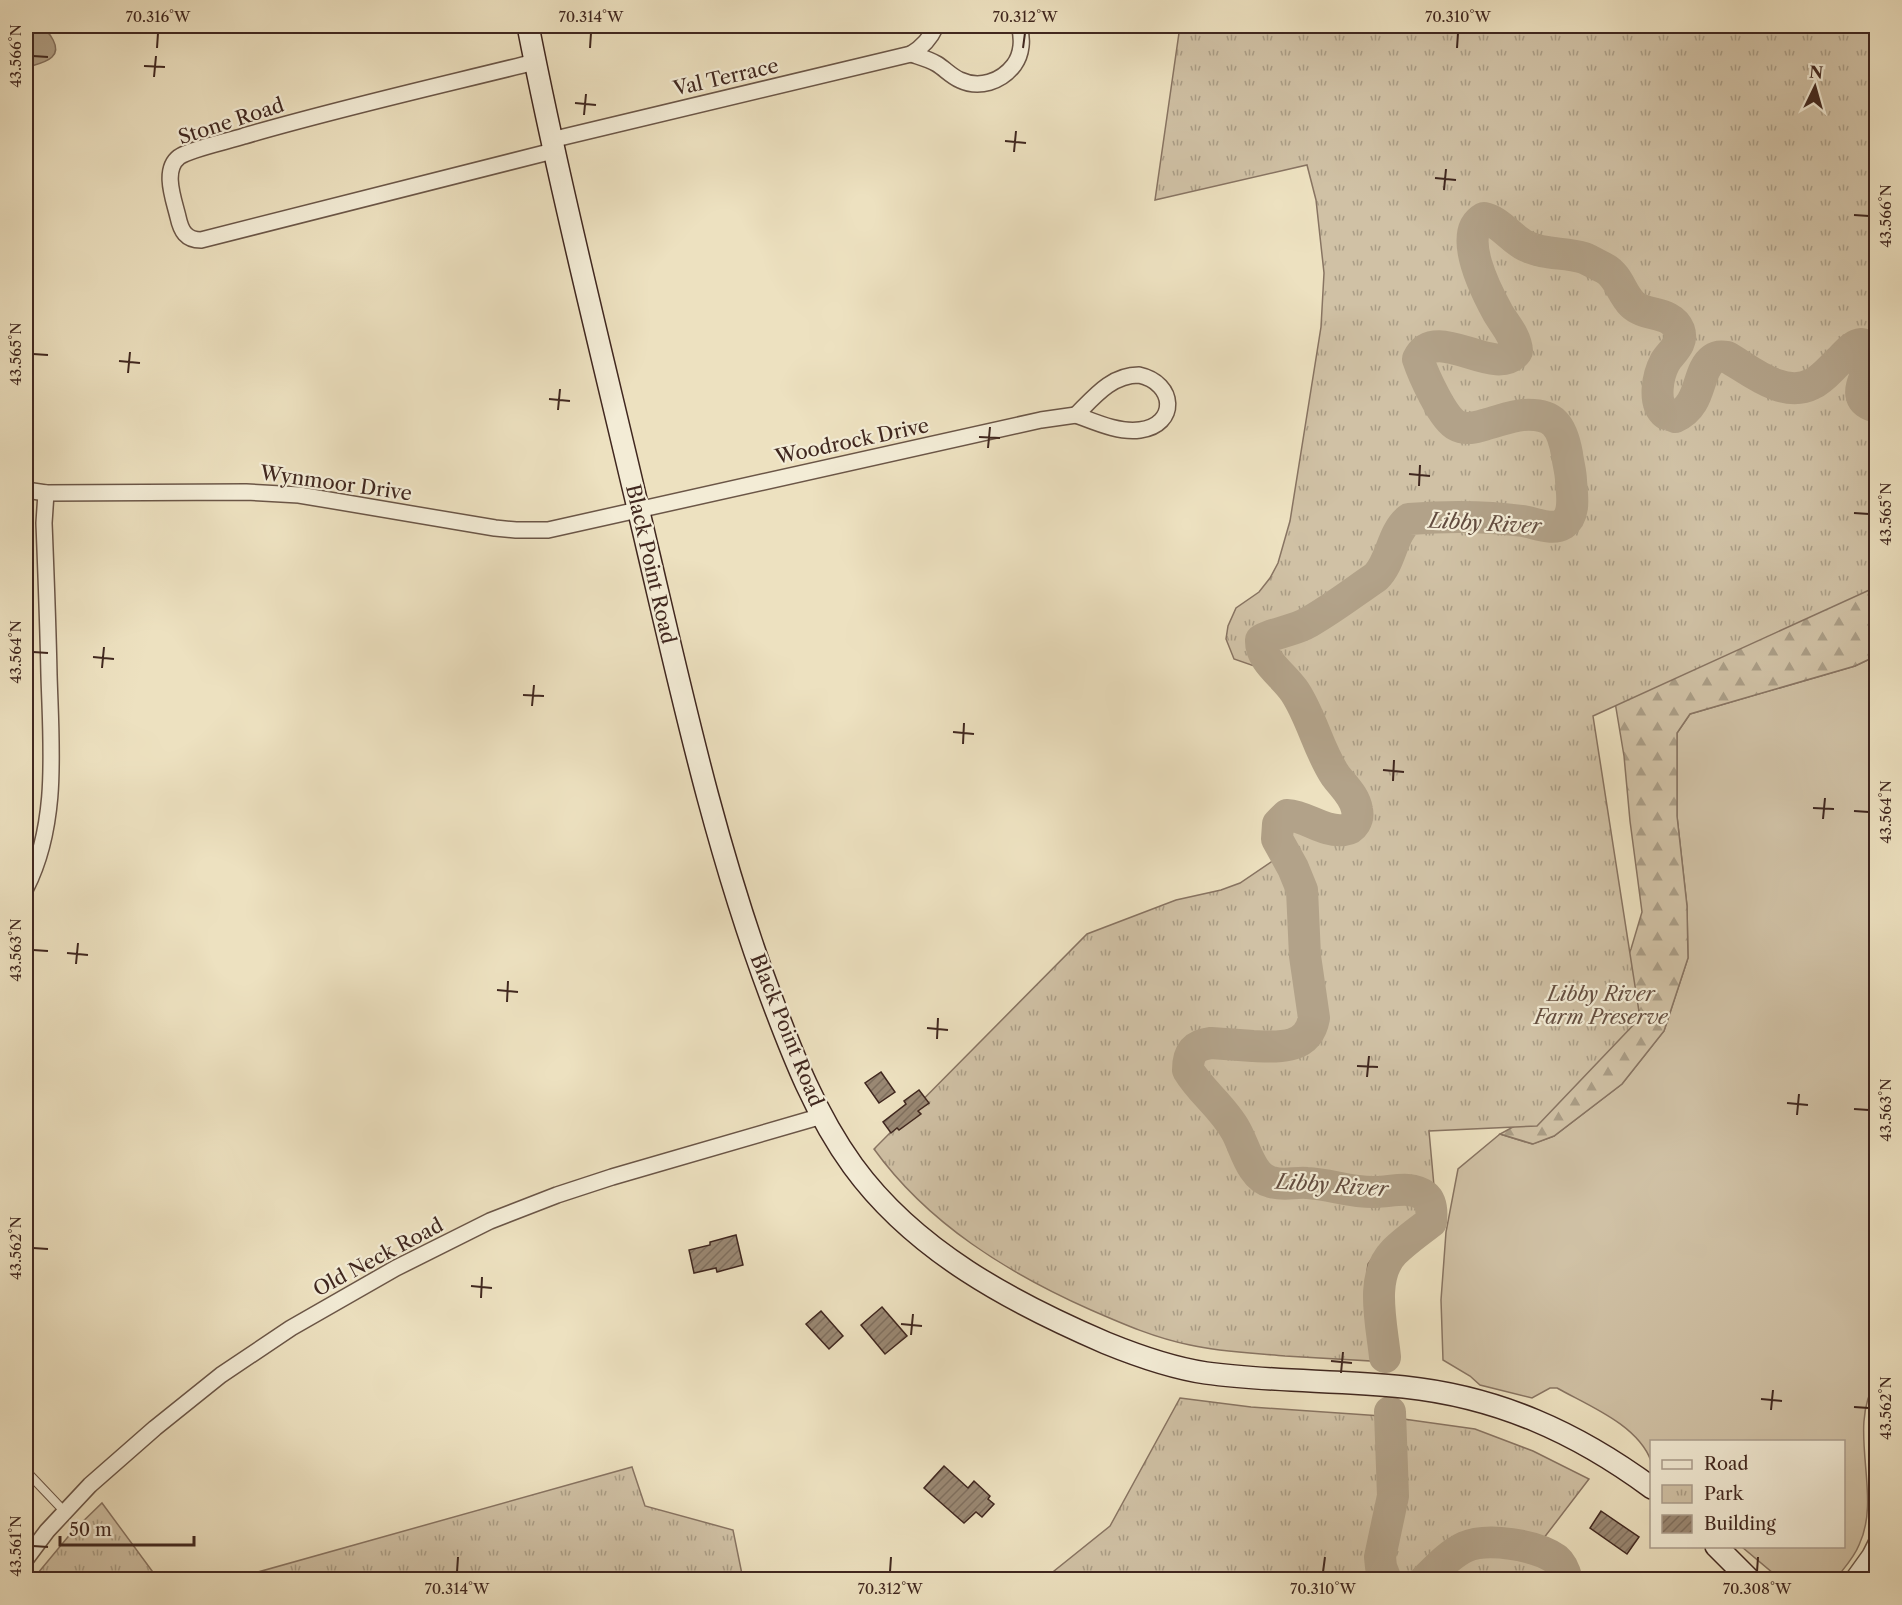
<svg xmlns="http://www.w3.org/2000/svg" width="1902" height="1605" viewBox="0 0 1902 1605" font-family="'Libre Caslon Text',serif">
  <style>
    .grass { fill: #d0c1a5; stroke: #887462; stroke-width: 1.5 }
    .forest { fill: url(#forest-firs); stroke: #887462; stroke-width: 1.5 }
    .park { fill: url(#park-tufts); stroke: #887462; stroke-width: 1.5 }
    .water { fill: #b2a289; stroke: #84715f; stroke-width: 1.5 }
    .lines { fill: none; stroke-linecap: round; stroke-linejoin: round }
    .river { stroke: #b2a289; stroke-width: 32 }
    .building { fill: url(#building-hatch); stroke: #40271f; stroke-width: 1.5 }
    .lane-casing { stroke: #6b5647; stroke-width: 10 }
    .street-casing { stroke: #6b5647; stroke-width: 18 }
    .secondary-casing { stroke: #40271f; stroke-width: 24 }
    .lane { stroke: #f3ecd6; stroke-width: 8 }
    .street { stroke: #f3ecd6; stroke-width: 15 }
    .secondary { stroke: #f3ecd6; stroke-width: 21 }
    .ticks { fill: none; stroke: #40271f; stroke-width: 2 }
    .labels { text-anchor: middle; dominant-baseline: central; stroke-width: 4.5; stroke-linejoin: round; paint-order: stroke }
    .street-label { font-size: 20px; fill: #40271f; stroke: #f3ecd6 }
    .park-label { font-size: 20px; font-style: italic; fill: #644e40; stroke: #f3ecd6 }
    .water-label { font-size: 21px; font-style: italic; fill: #624c3f; stroke: #f3ecd6 }
    .neatline { fill: none; stroke: #40271f; stroke-width: 2 }
    .ticks-label { font-size: 15px; text-anchor: middle; fill: #40271f }
  </style>
  <defs>
    <pattern id="forest-firs" width="22" height="20" patternUnits="userSpaceOnUse" patternTransform="scale(1.5)"><rect width="22" height="20" fill="#d0c1a5"/><path d="M5 1l3.5 6h-7zM16 11l3.5 6h-7z" fill="#aa9d86"/></pattern>
    <pattern id="park-tufts" width="24" height="20" patternUnits="userSpaceOnUse" patternTransform="scale(1.5)"><rect width="24" height="20" fill="#d0c1a5"/><path d="M3 7l-1-3M5 7V3M7 7l1-3M15 17l-1-3M17 17v-4M19 17l1-3" fill="none" stroke="#aa9d86"/></pattern>
    <pattern id="building-hatch" width="6" height="6" patternUnits="userSpaceOnUse" patternTransform="scale(1.5)"><rect width="6" height="6" fill="#9a8873"/><path d="M-1 1l2-2M0 6l6-6M5 7l2-2" fill="none" stroke="#7f6f5e"/></pattern>
  </defs>
  <rect width="100%" height="100%" fill="#ede1c0"/>
  <filter id="stains"><feTurbulence type="fractalNoise" baseFrequency=".00333" numOctaves="4"/><feColorMatrix values="0 0 0 0 .2 0 0 0 0 .09 0 0 0 0 .02 0 0 0 .5 -.17"/></filter>
  <radialGradient id="worn" r=".72"><stop offset=".6" stop-color="#630" stop-opacity="0"/><stop offset="1" stop-color="#630" stop-opacity=".3"/></radialGradient>
  <path class="grass" d="M1876,656V1381C1846,1429 1883,1495 1859,1545C1854,1558 1843,1569 1835,1580L1780,1579L1742,1547L1844,1546V1442H1652L1651,1461C1638,1425 1589,1406 1557,1388H1550L1532,1398L1480,1385L1470,1376L1443,1360L1441,1300L1446,1232L1458,1169L1500,1134L1532,1144L1554,1136L1622,1084L1664,1031L1688,958L1687,906L1677,816V733L1690,714L1855,666Z"/>
  <polygon class="forest" points="1876,572 1876,656 1855,666 1690,714 1677,733 1677,816 1687,906 1688,958 1664,1031 1622,1084 1554,1136 1533,1144 1500,1134 1548,1108 1607,1005 1631,949 1642,912 1630,821 1624,756 1613,690"/>
  <g class="park">
    <path d="M1180,26H1876V587L1593,716L1640,1018L1537,1126L1429,1131L1435,1197L1419,1221L1412,1227L1384,1242L1368,1264L1367,1271L1369,1288L1380,1313V1322L1374,1331C1376,1345 1378,1353 1389,1362C1355,1360 1320,1358 1285,1356C1253,1353 1221,1352 1190,1345C1155,1338 1123,1324 1091,1310C1008,1273 928,1224 874,1149L1087,934L1176,900L1221,890L1240,883L1274,860L1286,840L1285,833L1291,827C1310,825 1326,847 1346,841C1355,838 1361,828 1370,824L1367,819L1365,801C1356,793 1353,782 1342,777L1315,720L1303,687L1296,679L1272,657L1257,667L1234,659L1226,639L1228,626L1236,608L1259,592L1270,578L1278,563L1290,521L1321,327L1324,273L1316,200L1307,165L1155,200Z"/>
    <polygon points="1180,1398 1251,1407 1382,1416 1475,1429 1533,1451 1589,1479 1527,1560 1544,1567 1557,1579 1041,1579 1044,1579 1110,1526"/>
    <polygon points="632,1467 645,1506 733,1530 743,1579 233,1579"/>
    <polygon points="102,1503 158,1579 33,1579 72,1532"/>
  </g>
  <path class="water" d="M26,26C30,26 36,25 40,26C49,31 62,48 52,57C46,63 33,65 26,68Z"/>
  <g class="lines">
    <g class="river">
      <path d="M1385,1357C1382,1325 1369,1277 1394,1252C1405,1241 1419,1231 1431,1222C1432,1213 1432,1202 1425,1196C1411,1185 1391,1192 1376,1192C1352,1193 1330,1184 1307,1183C1295,1182 1283,1186 1271,1182C1251,1177 1245,1147 1236,1131C1223,1107 1201,1092 1188,1070C1188,1053 1194,1045 1211,1043C1225,1044 1239,1045 1253,1046C1279,1047 1308,1050 1314,1018L1305,956L1302,890L1293,868L1277,839L1278,824L1287,815C1307,816 1324,833 1344,830C1354,829 1359,819 1357,810C1355,796 1343,786 1335,775C1318,749 1312,718 1295,692C1285,676 1260,661 1261,640C1276,632 1294,631 1309,622C1332,609 1354,592 1376,577C1392,561 1391,534 1409,519C1446,516 1486,516 1523,521C1535,523 1552,531 1563,524C1576,515 1572,495 1571,481C1571,472 1568,463 1567,454C1562,426 1554,413 1523,415C1511,416 1499,421 1487,424C1477,427 1466,431 1456,425C1443,419 1423,374 1418,359C1436,322 1496,380 1517,351C1516,336 1505,325 1498,313C1487,293 1456,234 1484,218C1500,221 1511,239 1526,246C1544,255 1565,252 1584,258C1591,261 1598,265 1604,268C1619,276 1621,293 1632,304C1645,317 1671,310 1679,330C1684,344 1671,352 1665,362C1658,375 1652,403 1666,414C1667,414 1674,416 1675,417C1703,405 1696,371 1713,359C1717,356 1722,356 1727,357C1750,370 1783,399 1812,384C1823,379 1831,368 1840,360C1847,353 1852,345 1862,344C1888,362 1838,396 1876,407"/>
      <polyline points="1386,1580 1381,1567 1380,1557 1393,1496 1390,1412"/>
      <path d="M1425,1580C1437,1568 1450,1554 1465,1547C1487,1537 1536,1545 1556,1559C1562,1564 1565,1572 1567,1580"/>
    </g>
  </g>
  <g class="building">
    <polygon points="881,1072 895,1092 879,1103 865,1083"/>
    <polygon points="919,1090 929,1103 918,1111 921,1114 899,1130 897,1128 891,1133 883,1122 906,1104 904,1101"/>
    <polygon points="736,1235 743,1265 717,1272 716,1268 694,1273 689,1250 710,1245 710,1242"/>
    <polygon points="882,1307 907,1336 885,1354 861,1325"/>
    <polygon points="821,1311 843,1336 829,1349 806,1324"/>
    <polygon points="944,1466 968,1488 974,1481 990,1496 988,1499 994,1504 982,1517 976,1512 964,1523 924,1488"/>
    <polygon points="1601,1511 1639,1537 1627,1554 1590,1528"/>
  </g>
  <g class="lines">
    <defs>
      <polyline id="lane" points="26,1471 64,1511"/>
      <g id="street">
        <path d="M936,26C930,39 923,47 911,54C920,57 929,59 937,64C945,69 951,76 960,80C979,89 1001,82 1014,65C1022,54 1023,39 1019,26"/>
        <path d="M535,62C438,86 340,108 244,136C229,141 190,149 179,157C162,170 174,200 178,217C181,231 186,240 201,240L553,151"/>
        <polyline points="551,140 911,54"/>
        <path d="M1139,375C1176,383 1178,425 1140,430C1119,433 1095,422 1076,415C1094,397 1111,375 1139,375Z"/>
        <polyline points="26,490 46,493 246,492 299,495 495,528 516,530 548,530 1041,420 1076,415"/>
        <path d="M26,888C59,823 51,746 49,675C48,624 46,574 44,523L46,493"/>
        <polyline points="26,1559 47,1531 90,1485 155,1428 221,1375 291,1328 396,1268 490,1221 557,1195 612,1177 822,1116"/>
        <polyline points="1852,1580 1870,1555 1876,1543"/>
      </g>
      <g id="secondary">
        <path d="M528,26C563,203 608,378 649,555C684,704 717,853 771,997C793,1056 816,1115 853,1166C915,1251 1011,1302 1106,1343C1138,1356 1172,1368 1206,1373C1272,1382 1338,1380 1404,1387C1498,1397 1576,1432 1652,1488"/>
        <polyline points="1716,1546 1750,1580"/>
      </g>
    </defs>
    <use href="#lane" class="lane-casing"/>
    <use href="#street" class="street-casing"/>
    <use href="#secondary" class="secondary-casing"/>
    <use href="#lane" class="lane"/>
    <use href="#street" class="street"/>
    <use href="#secondary" class="secondary"/>
  </g>
  <path class="ticks" d="M157,48L158,33M590,48L591,33M1023,48L1025,33M1457,48L1458,33M33,56L48,57M144,66L165,67M154,77L156,56M575,103L596,105M584,115L586,94M1005,141L1026,143M1014,152L1016,131M1435,178L1456,180M1444,190L1446,169M1854,215L1869,216M33,354L48,355M119,361L140,363M128,373L130,352M549,399L570,401M558,410L560,389M979,437L1000,438M988,448L990,427M1409,474L1430,476M1419,486L1420,465M1854,513L1869,514M33,652L48,653M93,657L114,659M102,668L104,647M523,695L544,696M532,706L534,685M953,732L974,734M963,744L964,723M1383,770L1404,772M1393,781L1394,760M1813,808L1834,809M1854,811L1869,812M1823,819L1825,798M33,950L48,951M67,953L88,955M76,964L78,943M497,990L518,992M507,1002L508,981M927,1028L948,1030M937,1039L938,1018M1357,1066L1378,1067M1367,1077L1369,1056M1787,1103L1808,1105M1854,1109L1869,1110M1797,1115L1799,1094M33,1248L48,1249M471,1286L492,1288M481,1298L482,1277M901,1324L922,1326M911,1335L913,1314M1331,1361L1352,1363M1341,1373L1343,1352M1761,1399L1782,1401M1854,1407L1869,1408M1771,1410L1773,1390M33,1546L48,1547M457,1572L458,1557M890,1572L891,1557M1323,1572L1325,1557M1757,1572L1758,1557"/>
  <g class="labels">
    <g class="street-label">
      <text transform="translate(726 77) rotate(-13)">Val Terrace</text>
      <text transform="translate(231 121) rotate(-18)">Stone Road</text>
      <text transform="translate(852 441) rotate(-12)">Woodrock Drive</text>
      <text transform="translate(336 483) rotate(8)">Wynmoor Drive</text>
      <text transform="translate(651 564) rotate(77)">Black Point Road</text>
      <text transform="translate(787 1030) rotate(68)">Black Point Road</text>
      <text transform="translate(378 1257) rotate(-28)">Old Neck Road</text>
    </g>
    <g class="park-label">
      <text x="1601" y="994">Libby River<tspan x="1601" dy="23">Farm Preserve</tspan></text>
    </g>
    <g class="water-label">
      <text transform="translate(1485 523) rotate(3)">Libby River</text>
      <text transform="translate(1332 1185) rotate(4)">Libby River</text>
    </g>
  </g>
  <rect width="1902" height="1605" fill="none" stroke="#ede1c0" stroke-width="66"/>
  <rect x="1650" y="1440" width="195" height="108" fill="#f3ecd6" stroke="#ab9d8d" stroke-width="1.5"/>
  <rect x="1662" y="1460" width="30" height="9" fill="#f3ecd6" stroke="#ab9d8d" stroke-width="1.5"/>
  <text x="1704" y="1470" font-size="18" fill="#40271f">Road</text>
  <rect x="1662" y="1485" width="30" height="18" fill="url(#park-tufts)" stroke="#ab9d8d" stroke-width="1.5"/>
  <text x="1704" y="1500" font-size="18" fill="#40271f">Park</text>
  <rect x="1662" y="1515" width="30" height="18" fill="url(#building-hatch)" stroke="#ab9d8d" stroke-width="1.5"/>
  <text x="1704" y="1530" font-size="18" fill="#40271f">Building</text>
  <g transform="translate(1815 87) rotate(5)" stroke="#f3ecd6" stroke-width="4.5" paint-order="stroke">
  <path d="M0-4.5L10 22L0 15L-10 22Z" fill="#40271f"/>
  <text y="-9" font-size="16" font-weight="bold" text-anchor="middle" fill="#40271f">N</text>
  </g>
  <path d="M60 1536v9h134v-9" fill="none" stroke="#40271f" stroke-width="3"/>
  <text x="69" y="1536" font-size="18" fill="#40271f" stroke="#f3ecd6" stroke-width="4.5" paint-order="stroke">50 m</text>
  <rect x="33" y="33" width="1836" height="1539" class="neatline"/>
  <g class="ticks-label">
    <text x="158" y="22">70.316°W</text>
    <text x="591" y="22">70.314°W</text>
    <text x="1025" y="22">70.312°W</text>
    <text x="1458" y="22">70.310°W</text>
    <text transform="translate(16 56) rotate(-90)" y="5">43.566°N</text>
    <text transform="translate(1886 216) rotate(-90)" y="5">43.566°N</text>
    <text transform="translate(16 354) rotate(-90)" y="5">43.565°N</text>
    <text transform="translate(1886 514) rotate(-90)" y="5">43.565°N</text>
    <text transform="translate(16 652) rotate(-90)" y="5">43.564°N</text>
    <text transform="translate(1886 812) rotate(-90)" y="5">43.564°N</text>
    <text transform="translate(16 950) rotate(-90)" y="5">43.563°N</text>
    <text transform="translate(1886 1110) rotate(-90)" y="5">43.563°N</text>
    <text transform="translate(16 1248) rotate(-90)" y="5">43.562°N</text>
    <text transform="translate(1886 1408) rotate(-90)" y="5">43.562°N</text>
    <text transform="translate(16 1546) rotate(-90)" y="5">43.561°N</text>
    <text x="457" y="1594">70.314°W</text>
    <text x="890" y="1594">70.312°W</text>
    <text x="1323" y="1594">70.310°W</text>
    <text x="1757" y="1594">70.308°W</text>
  </g>
  <rect width="100%" height="100%" filter="url(#stains)"/>
  <rect width="100%" height="100%" fill="url(#worn)"/>
</svg>
